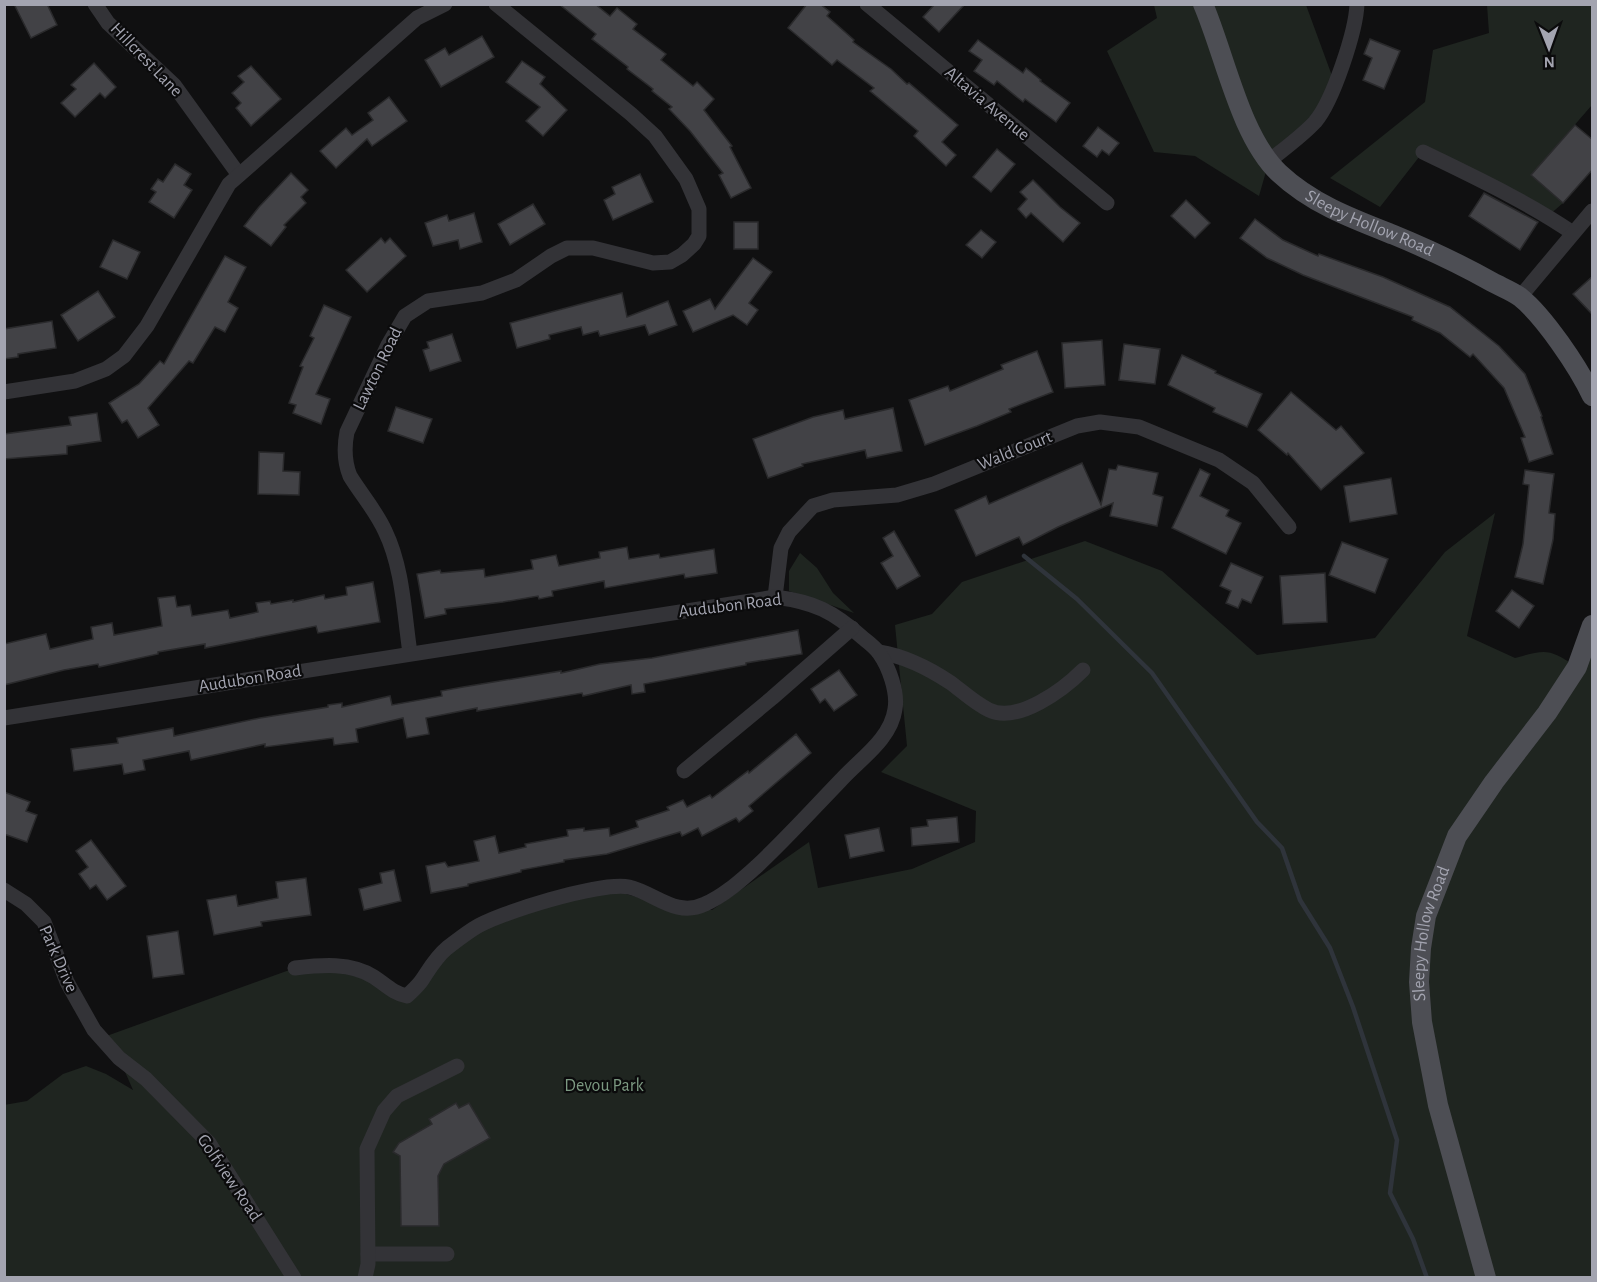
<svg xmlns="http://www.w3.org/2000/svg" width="1597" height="1282" viewBox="0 0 1597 1282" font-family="'Alegreya Sans',sans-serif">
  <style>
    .green { fill: #1f2520 }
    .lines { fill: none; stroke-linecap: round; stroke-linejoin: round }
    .stream { stroke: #2f343b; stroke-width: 4.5 }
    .building { fill: #424246; stroke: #2a2a2c; stroke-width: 1.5 }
    .minor { stroke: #333337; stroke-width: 15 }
    .major { stroke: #4d4e54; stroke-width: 20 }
    .labels { text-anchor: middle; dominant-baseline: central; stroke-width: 4.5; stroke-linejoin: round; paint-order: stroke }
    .street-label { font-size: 18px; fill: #a3a4b0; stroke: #0b0b0c }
    .park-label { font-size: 18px; fill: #7c9982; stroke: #0b0b0c }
  </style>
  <rect width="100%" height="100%" fill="#101011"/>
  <g class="green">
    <polygon points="1154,5 1306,5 1335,84 1325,107 1269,161 1259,196 1195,156 1154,152 1107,51 1157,18"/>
    <polygon points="1487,5 1592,5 1592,105 1531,175 1563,203 1548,216 1423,152 1380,207 1330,178 1425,102 1433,50 1489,33"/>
    <path d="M1495,513L1467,636L1515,658C1547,649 1549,649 1577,667L1592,654V1277H5L4,1105L27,1101L63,1074L86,1066L106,1074L133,1090L119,1058L101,1038L295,968L346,966L407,996L474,928L602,887L674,908L712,910L809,842L818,888L912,869L975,842L976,811L881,772L907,746L895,625L932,614L962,582L1085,541L1162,571L1257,655L1375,638L1445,552Z"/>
    <polygon points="800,553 817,568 833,593 854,613 789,591 789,571"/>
  </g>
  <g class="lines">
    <polyline class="stream" points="1024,556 1077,599 1152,673 1257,822 1282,848 1300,900 1330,948 1353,1007 1397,1140 1390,1193 1413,1239 1427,1278"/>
  </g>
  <g class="building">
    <polygon points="14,4 47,4 57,25 31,38"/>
    <polygon points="559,4 595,4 610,16 617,8 637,24 633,29 666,54 661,60 693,86 697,82 714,99 704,110 732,146 730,147 751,188 731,198 719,175 723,173 690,131 669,109 672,107 652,91 653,89 627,69 628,67 592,39 596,34"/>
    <polygon points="807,4 820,4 830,12 827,16 854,40 853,42 891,69 907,84 909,83 958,125 942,142 956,155 946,166 914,136 918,131 870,91 874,88 837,60 832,65 788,28"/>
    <polygon points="935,4 965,4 939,32 923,17"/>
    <polygon points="482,36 494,57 441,87 425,60 445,48 449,55"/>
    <polygon points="1370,39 1400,51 1384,89 1363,80 1372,58 1364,54"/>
    <polygon points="978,40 1023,73 1026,68 1041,80 1040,81 1070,103 1056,122 1025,99 1023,102 997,81 994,85 974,71 982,60 969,51"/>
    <polygon points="522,61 545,77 540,84 567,110 543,136 526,121 540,107 506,82"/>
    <polygon points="94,63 116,87 105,98 100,93 75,117 61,103 76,89 71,85"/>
    <polygon points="251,66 281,99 251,126 236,108 241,103 232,93 244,82 238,76"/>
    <polygon points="389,97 407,121 372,146 367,139 336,168 320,151 346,128 352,135 373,120 368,113"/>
    <polygon points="1575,125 1593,140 1593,169 1563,203 1531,175"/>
    <polygon points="1098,127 1119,143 1109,155 1102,150 1097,157 1083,146"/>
    <polygon points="997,149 1015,164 991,192 973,177"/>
    <polygon points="175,164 191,174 184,185 192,190 174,218 149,202 156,192 151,189 158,179 163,182"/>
    <polygon points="291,173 308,190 301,197 306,203 284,225 286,227 271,246 244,226 259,207"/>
    <polygon points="640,174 653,202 613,220 604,200 615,194 612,187"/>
    <polygon points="1033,180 1060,207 1080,223 1063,242 1031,213 1026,218 1018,209 1027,199 1020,192"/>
    <polygon points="1484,193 1538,222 1520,250 1469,216"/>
    <polygon points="1186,200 1210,223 1195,238 1171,216"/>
    <polygon points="533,204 545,224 510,245 498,224"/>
    <polygon points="474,213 482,242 460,249 458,240 433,246 425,223 447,215 449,221"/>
    <polygon points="1255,219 1283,240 1318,256 1319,254 1383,277 1450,307 1499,346 1525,374 1542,416 1541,417 1553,454 1529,462 1521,438 1525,437 1504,388 1473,354 1470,357 1440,333 1412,320 1413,317 1303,275 1267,258 1240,238"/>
    <rect x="734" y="222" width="24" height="27"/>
    <polygon points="981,230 996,242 982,258 966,245"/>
    <polygon points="381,238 385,243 390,238 406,256 367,292 346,270"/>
    <polygon points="113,240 140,252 127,279 100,267"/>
    <polygon points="225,256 246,267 228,302 238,308 225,332 215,327 193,363 189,361 148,408 159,425 138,438 127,420 122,423 109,403 139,384 160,361 164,364"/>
    <polygon points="753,258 772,272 749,303 758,310 747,325 733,315 693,332 683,311 710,299 715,309"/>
    <polygon points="1593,276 1593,315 1573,294"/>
    <polygon points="98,291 115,317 78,341 61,315"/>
    <polygon points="622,293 627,317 668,301 677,325 649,335 645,325 600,336 598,331 583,335 581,327 549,335 550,339 517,348 510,323"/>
    <polygon points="324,305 351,317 316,394 330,399 321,424 293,413 296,405 289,403 303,367 300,366 314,338 310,336"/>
    <polygon points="52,321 56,348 18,354 18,357 4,359 4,329"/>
    <polygon points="452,334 461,361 430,371 423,350 429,348 427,342"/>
    <polygon points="1102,340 1105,385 1065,388 1062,343"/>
    <polygon points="1124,344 1160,349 1155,384 1119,380"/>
    <polygon points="1037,351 1053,392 1009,409 1011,412 977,426 925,445 909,400 948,386 950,391 1003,369 1001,365"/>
    <polygon points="1182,355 1216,371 1215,373 1262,394 1247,427 1213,412 1215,408 1168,385"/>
    <polygon points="1291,392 1336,430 1341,426 1364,453 1321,490 1288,453 1287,455 1258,430"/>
    <polygon points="396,407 432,419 423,443 388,431"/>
    <polygon points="893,408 902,451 867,458 865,450 802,464 803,466 768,478 753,439 813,417 843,410 845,419"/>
    <polygon points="97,413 101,441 67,446 67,454 4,459 4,434 71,425 69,417"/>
    <polygon points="259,452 284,453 283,471 300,472 299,495 258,494"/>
    <polygon points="1082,463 1101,505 1109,469 1116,470 1118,465 1158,473 1153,494 1163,497 1157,526 1110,516 1113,503 1058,527 1023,545 1019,537 976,556 955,510 986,496 989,504"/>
    <polygon points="1200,469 1210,474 1200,496 1229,510 1226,516 1241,523 1226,554 1172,528"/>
    <polygon points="1525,470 1554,474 1549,513 1555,514 1553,540 1543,584 1515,577 1523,544 1529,485 1523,484"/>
    <polygon points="1391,478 1397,514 1350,522 1344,486"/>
    <polygon points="894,531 920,576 897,589 881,563 893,556 883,538"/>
    <polygon points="1342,542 1388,559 1375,593 1329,575"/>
    <polygon points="627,547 629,559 659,554 660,558 714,549 717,573 685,578 684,574 605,588 604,581 552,591 553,596 539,599 538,596 503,602 445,609 446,614 425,618 417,574 440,570 441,573 484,569 485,577 533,569 531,560 556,555 559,566 600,558 599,552"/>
    <polygon points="1231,563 1263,577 1251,603 1242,599 1238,608 1226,603 1231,591 1220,586"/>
    <polygon points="1325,573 1327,622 1283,624 1280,576"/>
    <polygon points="373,582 380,622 318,633 316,626 205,648 205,644 158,652 158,654 99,667 98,664 64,670 4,685 4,644 46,634 50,649 93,639 91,627 112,623 114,635 162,626 158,598 175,596 177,607 190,605 192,616 228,610 230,618 258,612 256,603 270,601 271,604 293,600 293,602 324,595 325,599 347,595 346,587"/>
    <polygon points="1512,590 1534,606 1519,628 1496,611"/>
    <polygon points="798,630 802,654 746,663 746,665 644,684 645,692 632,694 631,685 583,696 582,693 477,711 477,708 426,718 429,734 407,738 403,718 356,729 358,742 334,745 333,738 265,747 265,744 191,760 189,751 143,760 145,770 124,774 122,764 74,771 71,749 118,743 117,738 173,728 174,736 260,718 328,707 328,705 342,703 342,707 390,696 392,705 442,696 441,691 463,687 561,671 561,673 600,664 652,658"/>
    <polygon points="839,670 857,695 834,711 825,699 820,703 811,689"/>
    <polygon points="796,734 811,753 749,806 753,811 739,822 736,818 702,836 698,828 682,836 680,832 607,854 564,860 564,862 521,870 521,872 468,884 468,886 431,893 426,866 445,862 448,867 479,861 474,841 495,836 499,853 526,847 525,844 568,836 567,830 584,828 584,831 609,828 610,836 638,827 636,821 669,810 667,807 683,800 687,807 710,795 712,798 748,771 749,773"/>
    <polygon points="4,792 30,802 26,811 37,815 27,842 4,834"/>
    <polygon points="957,817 959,842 912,846 911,828 928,826 927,820"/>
    <polygon points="879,828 884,851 850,858 845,835"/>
    <polygon points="91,840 126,886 107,900 96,885 90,889 79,874 88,867 76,851"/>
    <polygon points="394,870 401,901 364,910 359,889 382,883 380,873"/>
    <polygon points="306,878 311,915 261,922 262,926 214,935 207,900 236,895 238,906 278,898 276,882"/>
    <polygon points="178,931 184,974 153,978 147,936"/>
    <polygon points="456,1103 459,1108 469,1103 490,1138 444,1164 438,1176 439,1226 401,1226 400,1156 393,1152 399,1143 432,1124 429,1119"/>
  </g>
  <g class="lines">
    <g class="minor">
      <polyline points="95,4 108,23 174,85 239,175"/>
      <polyline points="867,4 1107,203"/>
      <path d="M1423,152C1474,177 1526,201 1573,233"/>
      <path d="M1269,161C1284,149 1302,136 1315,122C1333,101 1356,31 1357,4"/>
      <polyline points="1520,297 1592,211"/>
      <polyline points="4,392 75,381 106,369 124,356 147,326 229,184 417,18 445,4"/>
      <polyline points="775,597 781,548 789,532 813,506 833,500 897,495 934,484 1077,426 1100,422 1139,427 1219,460 1253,483 1289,527"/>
      <path d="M879,652C904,656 930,669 951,683C963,692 976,704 989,710C1018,724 1064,689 1083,670"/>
      <path d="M410,653C404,613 403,568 385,531C376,511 361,494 350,476C344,461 344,447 347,432L388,345L405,316L428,301L482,293L516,280L551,256L567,248H593L653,263L670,262L682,255L694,244L699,236V209L686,179L655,136L631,114L496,4"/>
      <path d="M4,718L775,597C814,602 833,611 863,638C868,642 875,647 879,653C889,667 898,692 895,709C891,739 860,759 841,780C813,809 786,839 756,867C741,880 724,896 705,904C676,918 655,893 629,887C602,881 497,913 473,929C464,935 456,941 447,948C436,957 430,968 422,980C418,986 412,991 407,996C393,993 386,985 374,977C351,962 321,965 295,968"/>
      <polyline points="684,771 772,698 852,628"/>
      <polyline points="4,890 26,904 44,922 67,982 94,1030 119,1058 146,1079 209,1143 294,1278"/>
      <polyline points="368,1254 447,1254"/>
      <polyline points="365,1278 368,1264 367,1149 384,1111 397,1096 457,1066"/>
    </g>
    <g class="major">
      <path id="s1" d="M1203,4C1225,55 1240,136 1279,173C1312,204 1353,219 1394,235C1428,249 1460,264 1492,282C1501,287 1512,291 1520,297C1544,316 1579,368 1592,396"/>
      <path id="s2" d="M1486,1278L1438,1105L1422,1022L1419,982L1421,948L1426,916L1457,836L1494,782L1547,713L1577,667L1592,625"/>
    </g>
  </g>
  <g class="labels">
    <g class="street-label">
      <text transform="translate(146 60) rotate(46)">Hillcrest Lane</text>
      <text transform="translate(987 104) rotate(40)">Altavia Avenue</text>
      <text stroke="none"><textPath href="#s1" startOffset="291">Sleepy Hollow Road</textPath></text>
      <text transform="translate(378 369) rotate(-64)">Lawton Road</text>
      <text transform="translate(1015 451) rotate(-22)">Wald Court</text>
      <text transform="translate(730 606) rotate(-7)">Audubon Road</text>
      <text transform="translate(250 679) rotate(-9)">Audubon Road</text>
      <text stroke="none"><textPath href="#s2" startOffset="354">Sleepy Hollow Road</textPath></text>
      <text transform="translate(58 959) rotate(66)">Park Drive</text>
      <text transform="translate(229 1178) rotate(56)">Golfview Road</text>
    </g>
    <g class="park-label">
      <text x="604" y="1086">Devou Park</text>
    </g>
  </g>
  <rect width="1597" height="1282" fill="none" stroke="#a3a4b0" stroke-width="12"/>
  <g transform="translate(1549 48) rotate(179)" stroke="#0b0b0c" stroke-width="4.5" paint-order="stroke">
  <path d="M0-4.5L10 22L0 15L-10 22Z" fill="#a3a4b0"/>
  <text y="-9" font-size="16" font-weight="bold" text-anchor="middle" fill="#a3a4b0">N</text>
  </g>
</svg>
